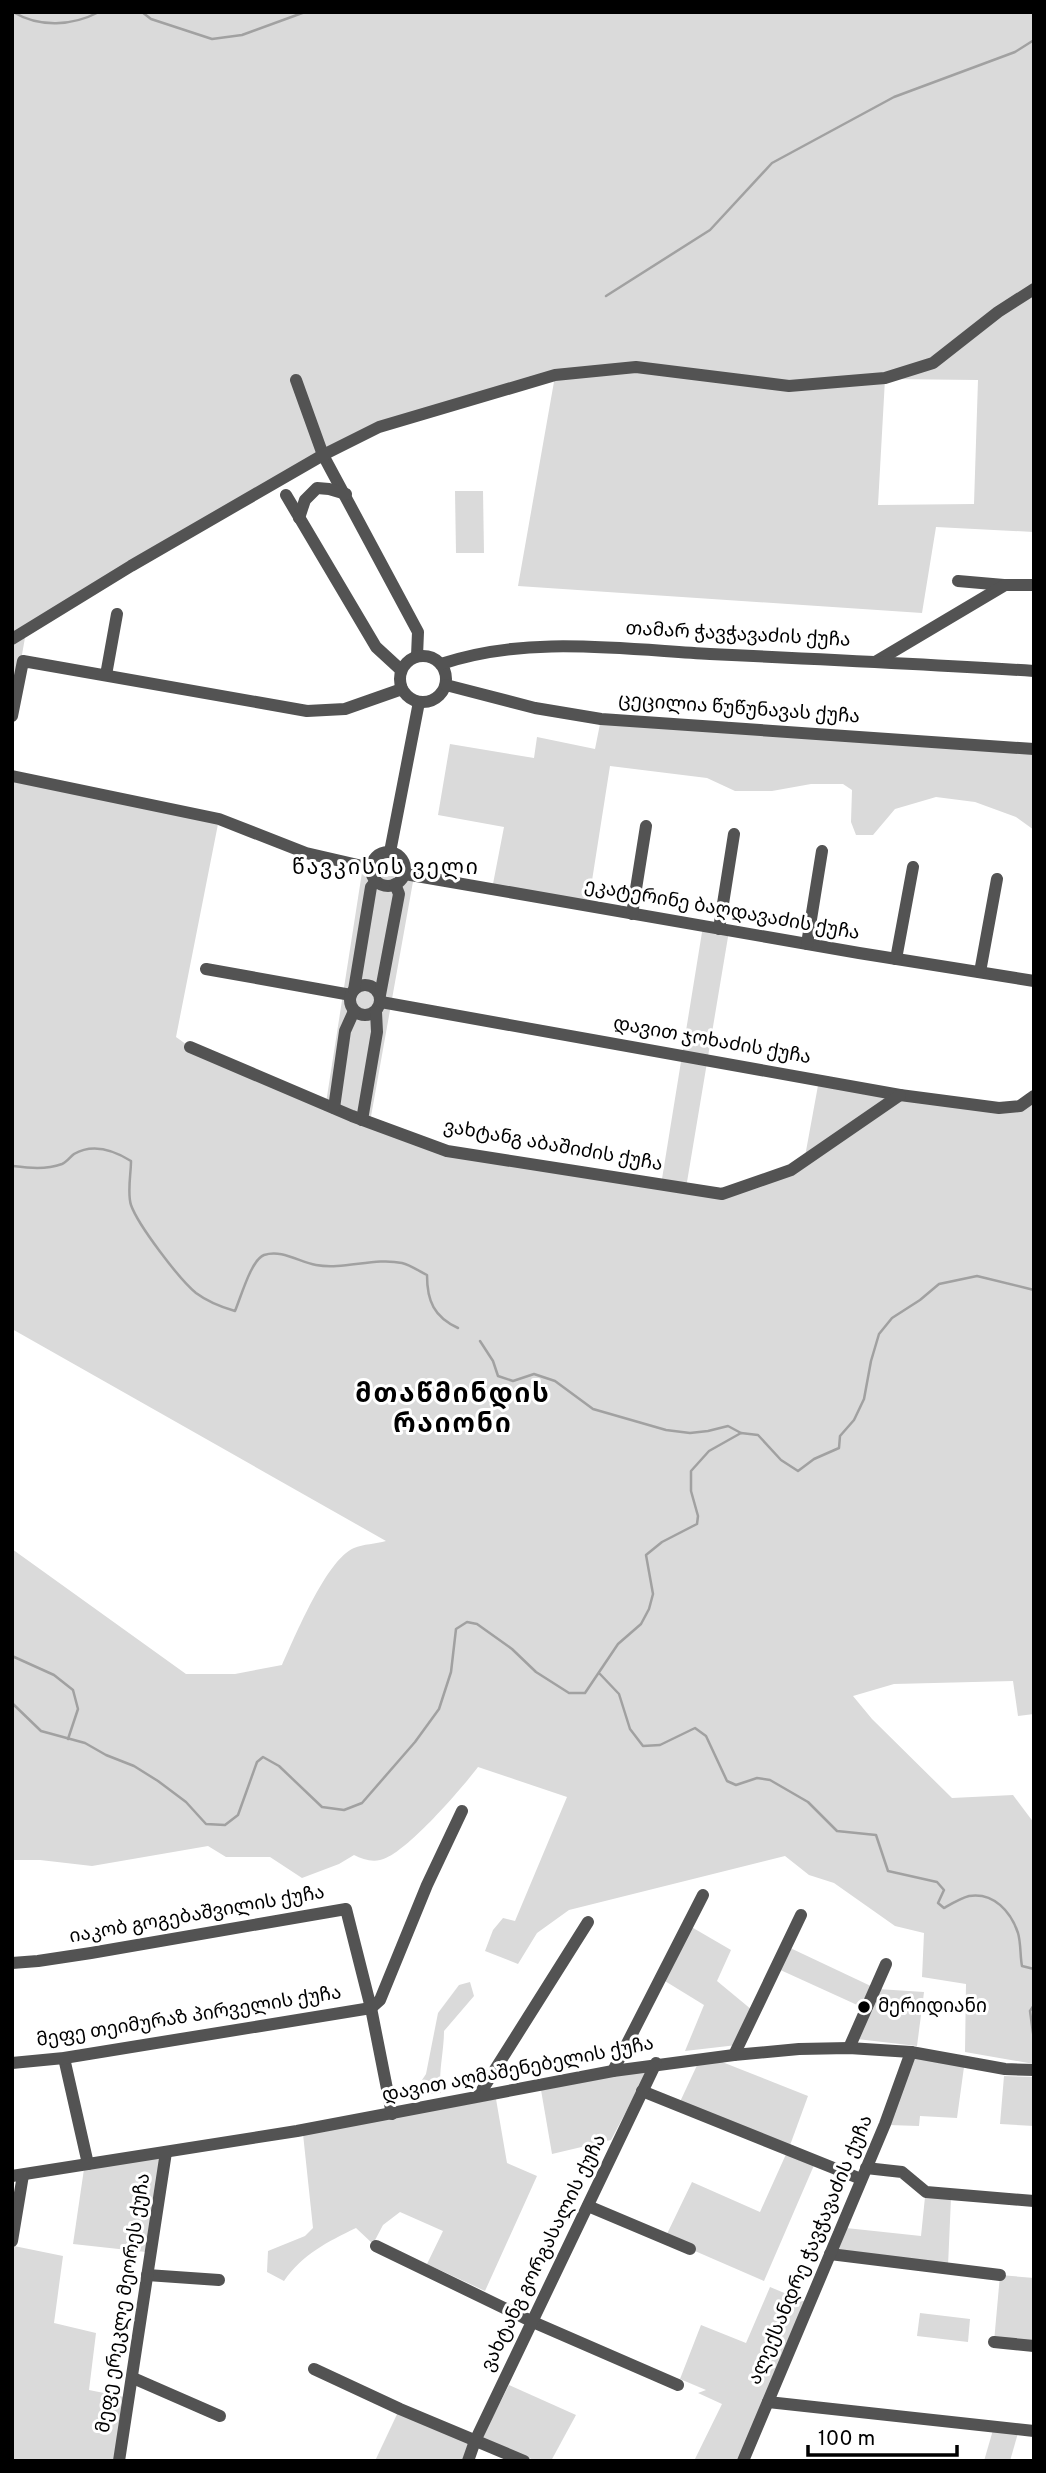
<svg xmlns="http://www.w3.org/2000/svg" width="1046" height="2473" viewBox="0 0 1046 2473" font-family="Overpass,'Noto Sans Georgian',sans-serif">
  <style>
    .green { fill: #dadada; fill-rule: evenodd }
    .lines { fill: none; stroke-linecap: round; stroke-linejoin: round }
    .stream { stroke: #a1a1a1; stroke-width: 2.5 }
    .minor { stroke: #535353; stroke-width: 12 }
    .poi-dot { fill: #000; stroke: #fff; stroke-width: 2.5 }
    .labels { text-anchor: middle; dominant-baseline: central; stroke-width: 6; stroke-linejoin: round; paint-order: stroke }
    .street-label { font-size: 19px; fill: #000; stroke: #fff }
    .poi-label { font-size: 19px; fill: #000; stroke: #fff; text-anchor: start }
    .neighbourhood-label { font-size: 21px; letter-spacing: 2px; fill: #000; stroke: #fff }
    .district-label { font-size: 26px; font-weight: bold; letter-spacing: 2px; fill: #000; stroke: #fff }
  </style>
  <rect width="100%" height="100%" fill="#fff"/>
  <g class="green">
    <path d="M12,12H1034V532L936,527L922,613L518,586L555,376L379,427L26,632L12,711ZM885,379L978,380L974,504L878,505Z"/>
    <polygon points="483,491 484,553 456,553 455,491"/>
    <polygon points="601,719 1034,749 1034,830 1016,817 975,802 936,797 895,809 873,835 856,835 851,822 852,790 843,784 811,784 772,791 735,791 707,778 610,766 588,906 492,889 504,827 438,815 450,744 534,758 537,737 595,749"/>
    <path d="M12,776L219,819L176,1037L190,1047L326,1103L363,866L373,876H414L370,1122L447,1151L661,1185L703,926L729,931L686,1188L722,1194L804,1162L819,1080L999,1108L1034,1096V1714L1018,1716L1013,1681L894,1684L853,1696L872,1719L952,1798L1013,1795L1034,1823V2064L965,2052L966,1984L922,1977L924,1933L895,1926L834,1883L809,1875L785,1856L569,1910L537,1933L518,1964L485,1951L493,1930L503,1918L515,1921L567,1797L478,1767C462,1788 404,1856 380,1860C371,1862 362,1859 354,1855L339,1864L302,1878L270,1857H226L208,1846L92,1866L40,1860H12V1549L186,1674H235L282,1665C295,1637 326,1560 354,1548C363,1544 376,1544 386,1541L12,1329Z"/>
    <polygon points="688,1925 731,1950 717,1981 752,2010 737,2045 685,2051 704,2005 660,1978"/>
    <polygon points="786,1946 875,1988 866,2009 776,1968"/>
    <path d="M470,1982L474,1996L444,2031C444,2052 438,2073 441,2093L412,2095L426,2074L438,2013L459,1985Z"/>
    <polygon points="878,1989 924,1992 917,2046 857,2039"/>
    <polygon points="912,2056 964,2067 957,2118 920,2116 919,2126 888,2125"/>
    <polygon points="717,2060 808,2096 789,2148 679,2104 699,2061"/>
    <polygon points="648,2070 611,2140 552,2154 541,2090"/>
    <polygon points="1004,2076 1034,2077 1034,2126 1000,2124"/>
    <path d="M496,2099L507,2163L537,2176L485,2291L427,2264L443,2231L400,2212L383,2225L373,2244L356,2228C327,2242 303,2254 284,2281L267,2272L268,2251L305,2236L313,2228L303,2134Z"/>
    <polygon points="787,2152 815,2163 764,2281 665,2238 692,2182 760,2212"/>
    <polygon points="160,2157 146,2252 73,2244 84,2169"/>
    <polygon points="925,2197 951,2198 948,2266 837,2252 846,2228 921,2236"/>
    <polygon points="14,2246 63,2256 54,2323 96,2333 89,2390 124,2397 114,2461 12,2461 12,2254"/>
    <polygon points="1000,2275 1034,2278 1034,2346 994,2342"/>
    <polygon points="770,2287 806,2302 740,2461 694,2461 722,2404 698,2393 706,2390 680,2379 701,2325 746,2343"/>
    <polygon points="920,2313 970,2319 968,2342 917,2336"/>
    <polygon points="509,2385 576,2415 551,2461 537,2461 481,2440"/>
    <polygon points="399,2410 471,2442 463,2461 375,2461"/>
    <polygon points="993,2430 1018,2433 1010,2461 984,2461"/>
  </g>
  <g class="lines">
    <g class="stream">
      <path d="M13,12C40,28 72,26 99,12"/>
      <polyline points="142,12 151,19 212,39 242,35 305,12"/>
      <polyline points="606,296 710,230 772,163 894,97 1015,52 1034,40"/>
      <path d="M12,1166C29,1168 45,1170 62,1164C67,1162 70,1157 74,1154C93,1143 115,1151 131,1161C131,1174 127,1193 131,1205C138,1225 179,1279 196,1293C208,1302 221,1307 235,1311C241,1297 251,1260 264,1255C282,1249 299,1262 316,1265C344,1270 375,1257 402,1263C410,1265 419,1271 427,1275C427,1301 434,1317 458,1328"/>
      <polyline points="480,1341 493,1361 498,1376 513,1381 534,1374 555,1381 593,1409 666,1430 690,1433 708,1431 728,1426 741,1433"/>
      <polyline points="12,1656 54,1675 73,1690 78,1709 68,1739"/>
      <path d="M600,1674L619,1694L630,1729L643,1746L660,1745L695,1728L706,1736L727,1781L736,1785L757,1778L770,1780L808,1802L837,1831L876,1835L888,1871L937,1882L944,1890L938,1903L944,1908C951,1904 961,1898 969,1896C994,1892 1011,1912 1018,1933C1021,1943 1020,1956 1022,1966L1034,1969"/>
      <polyline points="12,1703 41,1731 85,1743 106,1755 134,1766 158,1781 186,1802 206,1824 225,1825 238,1815 257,1762 263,1757 279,1766 322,1807 344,1810 362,1803 415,1742 439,1709 451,1672 456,1629 467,1622 477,1624 512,1649 536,1672 569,1693 585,1693 618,1644 641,1624 649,1609 653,1594 646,1555 662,1542 697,1524 698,1516 691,1491 691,1471 709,1451 741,1433 758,1435 781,1460 798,1471 814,1459 839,1448 840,1436 854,1420 864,1399 871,1361 879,1334 892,1318 920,1300 939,1284 977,1276 1034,1290"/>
      <polyline points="1034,2005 1030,2011 1034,2040"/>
    </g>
    <g class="minor">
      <polyline points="296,380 323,455 418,632 417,656"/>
      <polyline points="286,495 376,647 401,670"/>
      <polyline points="299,518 305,500 317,488 329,489 346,494"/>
      <polyline points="958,581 1004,585"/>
      <polyline points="12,639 131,566 323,455 379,427 555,375 636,367 789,386 885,378 933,363 998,312 1034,289"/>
      <circle cx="423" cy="679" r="23"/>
      <polyline points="877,661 1005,585 1034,585"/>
      <path d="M441,664C527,635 621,649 710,654C818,659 926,664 1034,671"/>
      <polyline points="106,675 117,614"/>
      <polyline points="446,685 535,708 601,719 1034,749"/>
      <polyline points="12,716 23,661 307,711 345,709 402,689"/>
      <polyline points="12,776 219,819 306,853 371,868"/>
      <circle cx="388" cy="869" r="17"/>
      <polyline points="390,852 419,702"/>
      <polyline points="405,874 859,953 1034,981"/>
      <polyline points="632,914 646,826"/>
      <polyline points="719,929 734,834"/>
      <polyline points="807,944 822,851"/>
      <polyline points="896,959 913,867"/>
      <polyline points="206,969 351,995"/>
      <polyline points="980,972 997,879"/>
      <circle cx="365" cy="1000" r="15"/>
      <polyline points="354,990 371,887 376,881"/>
      <polyline points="380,995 399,894 395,884"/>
      <polyline points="381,1002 900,1095 999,1108 1020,1106 1034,1096"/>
      <polyline points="190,1047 352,1116 447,1151 722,1194 791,1170 900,1095"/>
      <polyline points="334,1108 345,1031 354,1011"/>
      <polyline points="362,1120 377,1032 376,1012"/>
      <polyline points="12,1963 38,1961 91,1953 346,1909 371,2008 392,2114"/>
      <polyline points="849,2048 886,1964"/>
      <polyline points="734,2055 801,1915"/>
      <polyline points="64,2058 88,2164"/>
      <polyline points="12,2063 64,2058 371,2008 380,2000 427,1885 462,1811"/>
      <polyline points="613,2071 703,1895"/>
      <polyline points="642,2091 861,2179"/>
      <polyline points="479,2095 588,1922"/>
      <polyline points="866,2168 902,2172 926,2192 1034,2201"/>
      <polyline points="12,2176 297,2131 613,2071 734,2055 799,2049 849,2048 911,2052 1005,2069 1034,2070"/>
      <polyline points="588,2206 690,2249"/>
      <polyline points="12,2241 23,2175"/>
      <polyline points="376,2246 533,2322 678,2385"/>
      <polyline points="830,2254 1000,2275"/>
      <polyline points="147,2275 219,2280"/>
      <polyline points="994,2342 1034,2346"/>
      <polyline points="314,2369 400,2409 524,2461"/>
      <polyline points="133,2378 220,2416"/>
      <polyline points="768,2402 1034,2431"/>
      <polyline points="119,2461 166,2152"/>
      <polyline points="468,2461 475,2441 656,2063"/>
      <polyline points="743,2461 885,2124 911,2052"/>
    </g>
  </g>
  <circle class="poi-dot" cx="864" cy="2007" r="7"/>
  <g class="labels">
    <g class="street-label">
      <text transform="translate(738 635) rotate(3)">თამარ ჭავჭავაძის ქუჩა</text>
      <text transform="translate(739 709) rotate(4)">ცეცილია წუწუნავას ქუჩა</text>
      <text transform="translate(722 910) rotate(10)">ეკატერინე ბაღდავაძის ქუჩა</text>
      <text transform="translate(712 1041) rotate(10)">დავით ჯოხაძის ქუჩა</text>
      <text transform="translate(553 1146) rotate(10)">ვახტანგ აბაშიძის ქუჩა</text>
      <text transform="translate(197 1915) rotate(-10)">იაკობ გოგებაშვილის ქუჩა</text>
      <text transform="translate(189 2017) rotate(-9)">მეფე თეიმურაზ პირველის ქუჩა</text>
      <text transform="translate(518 2070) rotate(-11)">დავით აღმაშენებელის ქუჩა</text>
      <text transform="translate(811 2250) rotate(-67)">ალექსანდრე ჭავჭავაძის ქუჩა</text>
      <text transform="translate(544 2253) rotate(-64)">ვახტანგ გორგასალის ქუჩა</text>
      <text transform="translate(124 2303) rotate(-81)">მეფე ერეკლე მეორეს ქუჩა</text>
    </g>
    <g class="poi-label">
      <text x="878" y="2007">მერიდიანი</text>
    </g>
    <g class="neighbourhood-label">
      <text x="386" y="868">წავკისის ველი</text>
    </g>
    <g class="district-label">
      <text x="453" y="1395">მთაწმინდის<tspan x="453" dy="30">რაიონი</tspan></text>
    </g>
  </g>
  <rect width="1046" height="2473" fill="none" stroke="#000000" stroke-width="28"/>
  <path d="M808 2445v10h149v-10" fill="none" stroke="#000000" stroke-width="3.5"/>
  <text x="818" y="2445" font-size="21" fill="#000000" stroke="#ffffff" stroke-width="5" paint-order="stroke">100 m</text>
</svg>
